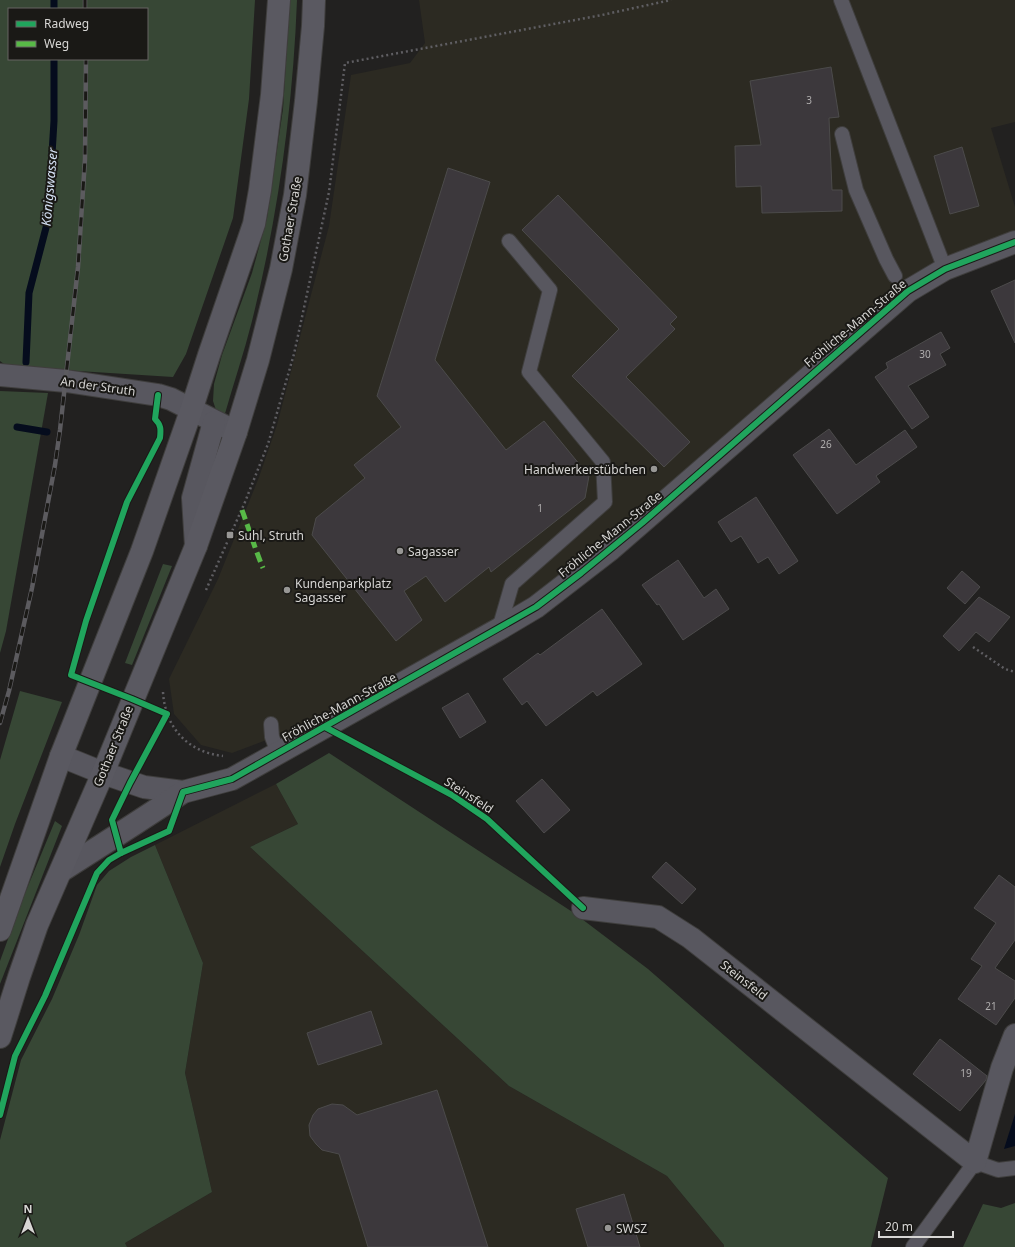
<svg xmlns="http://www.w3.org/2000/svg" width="1015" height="1247" viewBox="0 0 1015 1247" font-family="'Noto Sans',sans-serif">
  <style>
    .built { fill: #2c2a22 }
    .green { fill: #374735; fill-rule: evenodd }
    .water { fill: #050c1d }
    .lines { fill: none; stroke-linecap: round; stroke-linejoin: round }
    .stream { stroke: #050c1d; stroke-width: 7 }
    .building { fill: #3c383c; stroke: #4c4b4b }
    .service-casing { stroke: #3f3e3d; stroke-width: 16 }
    .minor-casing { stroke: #3f3e3d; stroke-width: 24 }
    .tertiary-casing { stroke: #3f3e3d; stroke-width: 24 }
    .secondary-casing { stroke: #3f3e3d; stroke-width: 24 }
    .path { stroke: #5f5e62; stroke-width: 2.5; stroke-dasharray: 2 3; stroke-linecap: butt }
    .service { stroke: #58575f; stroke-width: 14 }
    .minor { stroke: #58575f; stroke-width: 22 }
    .tertiary { stroke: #58575f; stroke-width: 22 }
    .secondary { stroke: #5a5961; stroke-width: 22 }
    .rail-casing { stroke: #5c5b5f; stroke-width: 4.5 }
    .rail { stroke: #1a1916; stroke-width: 3; stroke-dasharray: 9; stroke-linecap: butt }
    .quiet { stroke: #58b947; stroke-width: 5; stroke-dasharray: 10 5; stroke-linecap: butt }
    .cycleway-casing { stroke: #1a1916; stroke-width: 8 }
    .cycleway { stroke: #20a55d; stroke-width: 6 }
    .poi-dot { fill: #989795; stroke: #1a1916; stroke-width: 1.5 }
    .labels { text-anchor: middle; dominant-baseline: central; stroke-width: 4; stroke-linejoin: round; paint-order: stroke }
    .number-label { font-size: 10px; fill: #b0aeae }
    .street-label { font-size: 12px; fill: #d7d6d4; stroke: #1a1916 }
    .poi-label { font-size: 12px; fill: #d7d6d4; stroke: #1a1916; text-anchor: start }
    .water-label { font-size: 13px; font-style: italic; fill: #d6e2f5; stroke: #1a1916 }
  </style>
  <rect width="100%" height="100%" fill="#222120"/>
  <g class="built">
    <polygon points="419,0 1015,0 1015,122 991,128 1015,207 1015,249 935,281 616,556 313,742 298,728 232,753 201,745 174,714 169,679 218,579 259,477 277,425 329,226 351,75 410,63 425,43"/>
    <polygon points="276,784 298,824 250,847 509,1086 667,1176 724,1245 724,1247 127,1247 125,1243 212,1192 185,1073 203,963 155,845"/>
  </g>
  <g class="green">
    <path d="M0,0H255L249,99L233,218L186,354L173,377L78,371L4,364L0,361ZM9,9H147V59H9Z"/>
    <path d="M290,0H297C293,107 278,217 252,321C244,353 233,385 224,417L218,416L213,401L214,384L222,355L252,273L267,218L283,109Z"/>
    <polygon points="0,391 48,393 6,631 0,653"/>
    <polygon points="163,564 172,566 132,665 125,663"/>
    <polygon points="20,691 62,702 15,824 0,867 0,760"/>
    <polygon points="329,753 574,913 648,969 888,1178 871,1247 724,1247 724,1245 667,1176 509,1086 250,847 298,824 276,784"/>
    <polygon points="55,821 62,826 0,984 0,961 23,898"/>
    <polygon points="155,845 203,963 185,1073 212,1192 125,1243 127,1247 0,1247 0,1140 21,1060 52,999 79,935 97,885 109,871 131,857"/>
    <polygon points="1015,1203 1015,1247 963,1247 983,1204 1001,1208"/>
  </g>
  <polygon class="water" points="1015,1114 1015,1146 1004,1149"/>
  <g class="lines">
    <g class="stream">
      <polyline points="54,0 54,9"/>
      <polyline points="26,362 29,293 48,220 54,121 54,59"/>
      <polyline points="17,427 47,432"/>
    </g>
  </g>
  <g class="building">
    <polygon points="831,67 839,117 829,118 832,190 842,190 842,211 762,213 761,186 736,187 735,146 761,145 750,81"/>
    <polygon points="962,147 979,206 950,214 934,156"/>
    <polygon points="448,168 490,182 435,360 506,450 544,421 589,476 585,498 491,572 489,567 445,602 426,576 404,591 422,620 396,641 312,535 316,518 365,478 354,465 401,427 377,396"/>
    <polygon points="558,195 677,317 670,324 675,329 626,377 690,442 664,467 572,376 619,329 522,230"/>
    <polygon points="1015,280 1015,343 991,291"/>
    <polygon points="941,332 950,348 940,354 946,365 908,386 929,417 912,429 875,377 888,368 886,363"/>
    <polygon points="829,429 856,465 905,430 917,447 876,476 880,482 837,514 793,455"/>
    <polygon points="756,497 798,561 779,574 768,557 758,563 741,536 731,542 718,522"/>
    <polygon points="678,560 704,598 716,589 729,609 683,640 659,604 657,605 642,585"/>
    <polygon points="962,571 980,587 965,604 947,588"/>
    <polygon points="979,597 1010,617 989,642 976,632 959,651 943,636"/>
    <polygon points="602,609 642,664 597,696 593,691 546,726 527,701 522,705 503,679 538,653 540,655"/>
    <polygon points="468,693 486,722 460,738 442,708"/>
    <polygon points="542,779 570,810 544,833 516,801"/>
    <polygon points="666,862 696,889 682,904 652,877"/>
    <polygon points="999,875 1015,887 1015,940 995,968 1015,981 1015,998 996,1025 958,999 982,966 971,959 996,923 974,908"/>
    <polygon points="371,1011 382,1044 318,1065 307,1033"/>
    <polygon points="940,1039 987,1076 986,1080 960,1111 913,1074"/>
    <polygon points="437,1090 488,1247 368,1247 339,1154 322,1150 316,1144 310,1136 309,1125 313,1115 318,1109 332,1104 343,1105 357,1115"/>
    <polygon points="624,1194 640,1247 588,1247 576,1209"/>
  </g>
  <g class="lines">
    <defs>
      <g id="service">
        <polyline points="841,0 945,269"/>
        <polyline points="842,134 856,190 886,259 895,276"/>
        <polyline points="499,629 512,584 605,502 603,462 529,372 550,290 509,241"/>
        <polyline points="271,724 272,737 278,753"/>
        <polyline points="913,1247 975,1162 998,1170 1015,1168"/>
      </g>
      <g id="minor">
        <polyline points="0,375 66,381 158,395 171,399 236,432"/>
        <polyline points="196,546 193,498 214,422"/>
        <polyline points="61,756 103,773"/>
        <polyline points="583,908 658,917 691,938 975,1162 1002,1068 1015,1035"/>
      </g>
      <g id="tertiary">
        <polyline points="103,773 144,787 183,792 232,779 499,629 536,607 611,549 908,291 945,269 1015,242"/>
        <path d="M61,871C102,845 143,819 183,792"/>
      </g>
      <g id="secondary">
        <polyline points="0,930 61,756 142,551 191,411 209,355 254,224 260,190 272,95 279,0"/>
        <polyline points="0,1037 19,977 37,925 103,773 196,546 236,432 258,360 281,269 295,195 306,101 313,26 314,0"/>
      </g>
    </defs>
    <use href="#service" class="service-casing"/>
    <use href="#minor" class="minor-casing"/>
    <use href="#tertiary" class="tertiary-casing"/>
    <use href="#secondary" class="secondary-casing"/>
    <g class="path">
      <polyline points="206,590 245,502 268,444 294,354 329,192 345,63 602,15 671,0"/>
      <polyline points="973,647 1005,669 1015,672"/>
      <path d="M163,692C165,727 187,752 223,756"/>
    </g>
    <use href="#service" class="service"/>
    <use href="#minor" class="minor"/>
    <use href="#tertiary" class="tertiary"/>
    <use href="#secondary" class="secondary"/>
    <defs>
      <g id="rail">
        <polyline points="85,0 85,9"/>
        <polyline points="0,723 9,691 32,588 55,465 60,430 78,267 85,159 86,59"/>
      </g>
    </defs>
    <use href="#rail" class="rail-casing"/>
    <use href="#rail" class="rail"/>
    <path class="quiet" d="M242,510C249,529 255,549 263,568"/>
    <defs>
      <g id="cycleway">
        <polyline points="325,727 452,795 487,819 583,908"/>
        <path d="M121,853L112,820L130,783L167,714L132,699L71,675L86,621L127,502L160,438C161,429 161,425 155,419L158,395"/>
        <polyline points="0,1115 15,1056 45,996 97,873 109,860 121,853 169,831 183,792 232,779 536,607 581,573 642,523 908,291 945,269 1015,242"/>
      </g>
    </defs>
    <use href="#cycleway" class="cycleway-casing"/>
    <use href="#cycleway" class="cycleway"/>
  </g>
  <g class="poi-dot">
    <circle cx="654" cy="469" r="4"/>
    <rect x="226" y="531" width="8" height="8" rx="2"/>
    <circle cx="400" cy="551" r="4"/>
    <circle cx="287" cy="590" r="4"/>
    <circle cx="608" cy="1228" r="4"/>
  </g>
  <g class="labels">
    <g class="number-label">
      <text x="809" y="100">3</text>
      <text x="925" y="354">30</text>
      <text x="826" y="444">26</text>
      <text x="540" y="508">1</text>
      <text x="991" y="1006">21</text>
      <text x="966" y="1073">19</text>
    </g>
    <g class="street-label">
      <text transform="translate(290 219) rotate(-80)">Gothaer Straße</text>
      <text transform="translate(855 323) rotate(-40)">Fröhliche-Mann-Straße</text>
      <text transform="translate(98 386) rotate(8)">An der Struth</text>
      <text transform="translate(610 534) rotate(-39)">Fröhliche-Mann-Straße</text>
      <text transform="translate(339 707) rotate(-29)">Fröhliche-Mann-Straße</text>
      <text transform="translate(113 746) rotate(-68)">Gothaer Straße</text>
      <text transform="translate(469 795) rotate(33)">Steinsfeld</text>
      <text transform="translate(744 980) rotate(38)">Steinsfeld</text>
    </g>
    <g class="poi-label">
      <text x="646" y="469" text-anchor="end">Handwerkerstübchen</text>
      <text x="238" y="535">Suhl, Struth</text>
      <text x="408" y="551">Sagasser</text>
      <text x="295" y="583">Kundenparkplatz<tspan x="295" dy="14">Sagasser</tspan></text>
      <text x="616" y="1228">SWSZ</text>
    </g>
    <g class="water-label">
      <text transform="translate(49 187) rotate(-85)">Königswasser</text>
    </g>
  </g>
  <rect x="8" y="8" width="140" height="52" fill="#1a1916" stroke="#666562"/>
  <rect x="16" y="21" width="20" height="6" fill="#20a55d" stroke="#666562"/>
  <text x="44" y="28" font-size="12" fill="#d7d6d4">Radweg</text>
  <rect x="16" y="41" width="20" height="6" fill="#58b947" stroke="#666562"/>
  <text x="44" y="48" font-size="12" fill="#d7d6d4">Weg</text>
  <g transform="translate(28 1219)" stroke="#1a1916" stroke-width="3" paint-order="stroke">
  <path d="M0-3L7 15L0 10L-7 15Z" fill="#d7d6d4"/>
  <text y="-6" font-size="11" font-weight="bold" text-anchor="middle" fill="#d7d6d4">N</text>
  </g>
  <path d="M879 1231v6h74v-6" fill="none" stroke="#d7d6d4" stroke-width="2"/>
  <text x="885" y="1231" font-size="12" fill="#d7d6d4" stroke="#1a1916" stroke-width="3" paint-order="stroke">20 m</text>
</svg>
